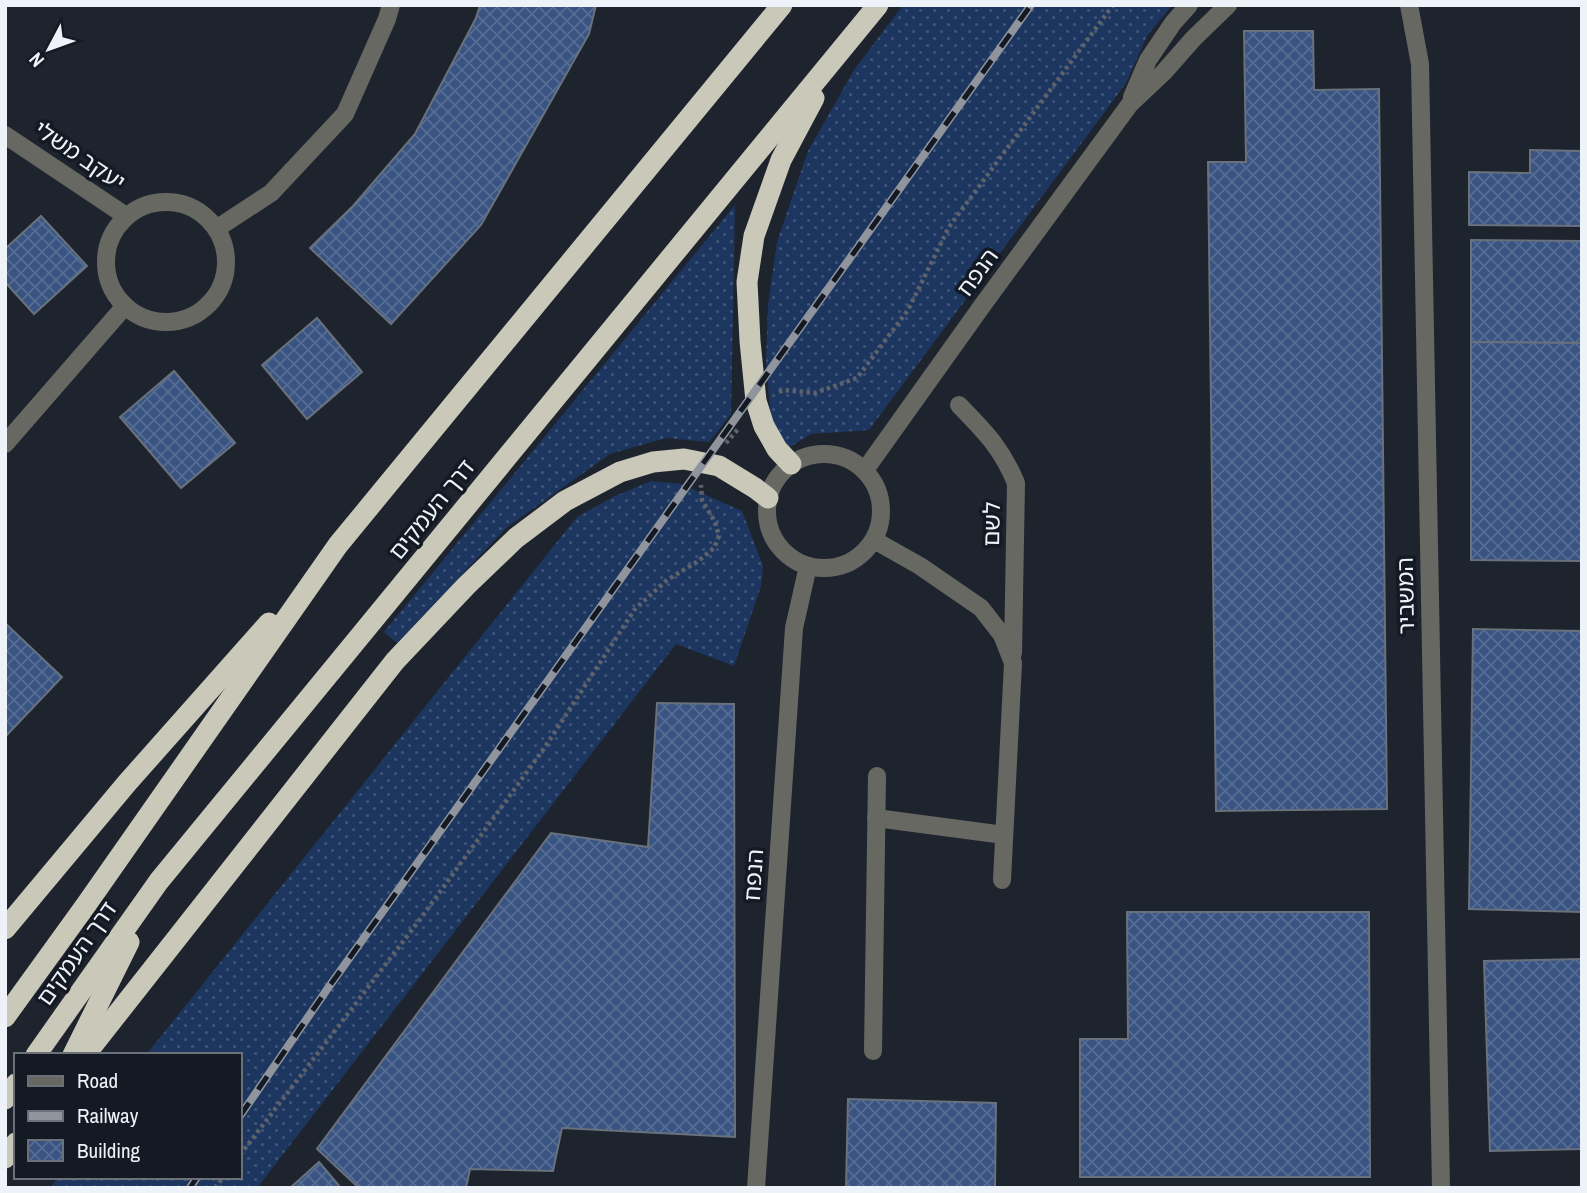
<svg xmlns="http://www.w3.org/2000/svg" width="1587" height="1193" viewBox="0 0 1587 1193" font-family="'Archivo Narrow','Noto Sans Hebrew',sans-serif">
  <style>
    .grass { fill: url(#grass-dots) }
    .building { fill: url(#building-cross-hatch); stroke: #69717d; stroke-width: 2 }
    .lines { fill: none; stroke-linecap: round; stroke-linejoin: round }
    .path { stroke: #5d626b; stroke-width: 4.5; stroke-dasharray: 3.5 3.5; stroke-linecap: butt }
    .minor { stroke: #686862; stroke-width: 18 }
    .highway { stroke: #c9c8b9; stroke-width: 21 }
    .rail-casing { stroke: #90959d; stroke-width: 8 }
    .rail { stroke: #141a24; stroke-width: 5; stroke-dasharray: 16; stroke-linecap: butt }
    .labels { text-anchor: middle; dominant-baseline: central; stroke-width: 7; stroke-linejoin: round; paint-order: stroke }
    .street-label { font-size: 23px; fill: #eef2f9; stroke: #141a24 }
  </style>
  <defs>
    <pattern id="grass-dots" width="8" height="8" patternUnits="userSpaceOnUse" patternTransform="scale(1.75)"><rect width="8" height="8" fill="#1d3660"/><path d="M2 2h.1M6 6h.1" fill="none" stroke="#3e5478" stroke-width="1.8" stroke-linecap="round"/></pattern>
    <pattern id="building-cross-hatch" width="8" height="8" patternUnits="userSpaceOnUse" patternTransform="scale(1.75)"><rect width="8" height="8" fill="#395482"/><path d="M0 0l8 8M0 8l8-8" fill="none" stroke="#566d94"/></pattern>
  </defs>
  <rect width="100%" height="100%" fill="#1e242e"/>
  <g class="grass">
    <polygon points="903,5 1172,5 1147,36 1126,83 869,430 811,434 788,448 771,418 766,362 768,305 777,242 808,151 854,70"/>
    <polygon points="735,205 731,414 709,442 666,438 610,454 506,528 397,643 384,632"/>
    <polygon points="651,481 681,484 742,511 763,566 761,586 734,666 676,644 257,1188 51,1188 58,1177 240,1177 240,1055 146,1055 577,517 615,496"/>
  </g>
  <g class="building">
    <polygon points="480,5 596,5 589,34 481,225 391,324 310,248 353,206 415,134 476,18"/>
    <polygon points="1244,31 1313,31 1314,90 1379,89 1387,809 1216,811 1208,162 1246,162"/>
    <polygon points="1530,150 1582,151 1582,226 1469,225 1469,172 1530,173"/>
    <polygon points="41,216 87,266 34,314 5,282 5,249"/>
    <polygon points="1471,240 1582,241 1582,343 1471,342"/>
    <polygon points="317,318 362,372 307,419 262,365"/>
    <polygon points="1471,342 1582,343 1582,561 1471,560"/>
    <polygon points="174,371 235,443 181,488 120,417"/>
    <polygon points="5,623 62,677 5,737"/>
    <polygon points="1473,629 1582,631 1582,912 1469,909"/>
    <polygon points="657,703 734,704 735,1137 562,1128 553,1171 470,1169 466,1188 359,1188 317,1149 551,833 648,847"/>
    <polygon points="1127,912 1369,912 1370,1177 1080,1177 1080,1039 1128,1039"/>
    <polygon points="1582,959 1582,1149 1490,1151 1484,961"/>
    <polygon points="848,1099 996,1103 995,1188 846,1188"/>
    <polygon points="319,1162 341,1188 290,1188"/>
  </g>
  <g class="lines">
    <g class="path">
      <polyline points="779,392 784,390 815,393 857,378 908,310 949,227 1113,5"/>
      <polyline points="726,443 739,428"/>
      <polyline points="240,1155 421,918 545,747 635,609 667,580 697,562 714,548 719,536 715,522 702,500 701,485"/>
      <polyline points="215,1188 223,1177"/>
    </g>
    <g class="minor">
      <polyline points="1409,5 1420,64 1441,1188"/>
      <polyline points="1132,97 1148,60 1173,23 1189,5"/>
      <polyline points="5,135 126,216"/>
      <circle cx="166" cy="262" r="60"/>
      <polyline points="216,229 271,193 345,114 387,19 391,5"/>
      <path d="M959,405C985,432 1001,447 1016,483L1013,653"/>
      <polyline points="5,444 125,306"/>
      <circle cx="824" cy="511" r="57"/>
      <polyline points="865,470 982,306 1130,104 1164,72 1193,39 1228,5"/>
      <polyline points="874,540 920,566 981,608 1002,635 1013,663 1002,880"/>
      <polyline points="876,818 1004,835"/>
      <polyline points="873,1051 877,776"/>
      <polyline points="756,1188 794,628 808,566"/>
    </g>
    <g class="highway">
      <polyline points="791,464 777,449 764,426 756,401 750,341 747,282 754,236 781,160 814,98"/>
      <polyline points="5,929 127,783 269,623"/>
      <polyline points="5,1017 86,905 338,545 782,5"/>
      <polyline points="36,1055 159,881 878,5"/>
      <polyline points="73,1055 129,942"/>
      <polyline points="85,1055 395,661 466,586 516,538 565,501 620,472 653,462 684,459 719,466 755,488 768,498"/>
      <polyline points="5,1099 16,1084"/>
      <polyline points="5,1158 16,1143"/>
    </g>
    <defs>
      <g id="rail">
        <polyline points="240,1116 328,988 1031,5"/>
        <polyline points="190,1188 197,1177"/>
      </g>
    </defs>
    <use href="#rail" class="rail-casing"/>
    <use href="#rail" class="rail"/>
  </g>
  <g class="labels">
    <g class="street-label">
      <text transform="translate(80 155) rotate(34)">יעקב משלי</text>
      <text transform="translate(977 272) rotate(-54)">הנפח</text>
      <text transform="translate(431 509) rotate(-51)">דרך העמקים</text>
      <text transform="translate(991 524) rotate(-89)">לשם</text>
      <text transform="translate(1405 596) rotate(-91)">המשביר</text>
      <text transform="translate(753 875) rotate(-86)">הנפח</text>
      <text transform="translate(76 953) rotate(-55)">דרך העמקים</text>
    </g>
  </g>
  <rect width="1587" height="1193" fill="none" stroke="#eef2f9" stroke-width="14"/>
  <rect x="14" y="1053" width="228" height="126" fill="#141a24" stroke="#6b7079" stroke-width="2"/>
  <rect x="28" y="1076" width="35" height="10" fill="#686862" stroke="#6b7079" stroke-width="2"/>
  <text x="77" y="1088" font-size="21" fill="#eef2f9">Road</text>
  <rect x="28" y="1111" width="35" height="10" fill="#90959d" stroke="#6b7079" stroke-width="2"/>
  <text x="77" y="1123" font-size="21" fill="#eef2f9">Railway</text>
  <rect x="28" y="1140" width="35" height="21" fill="url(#building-cross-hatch)" stroke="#6b7079" stroke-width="2"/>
  <text x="77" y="1158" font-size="21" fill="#eef2f9">Building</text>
  <g transform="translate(49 49) rotate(229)" stroke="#141a24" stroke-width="5" paint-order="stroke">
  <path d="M0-5L12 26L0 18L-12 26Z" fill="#eef2f9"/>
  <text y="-10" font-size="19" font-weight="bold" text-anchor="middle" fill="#eef2f9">N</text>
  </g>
</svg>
